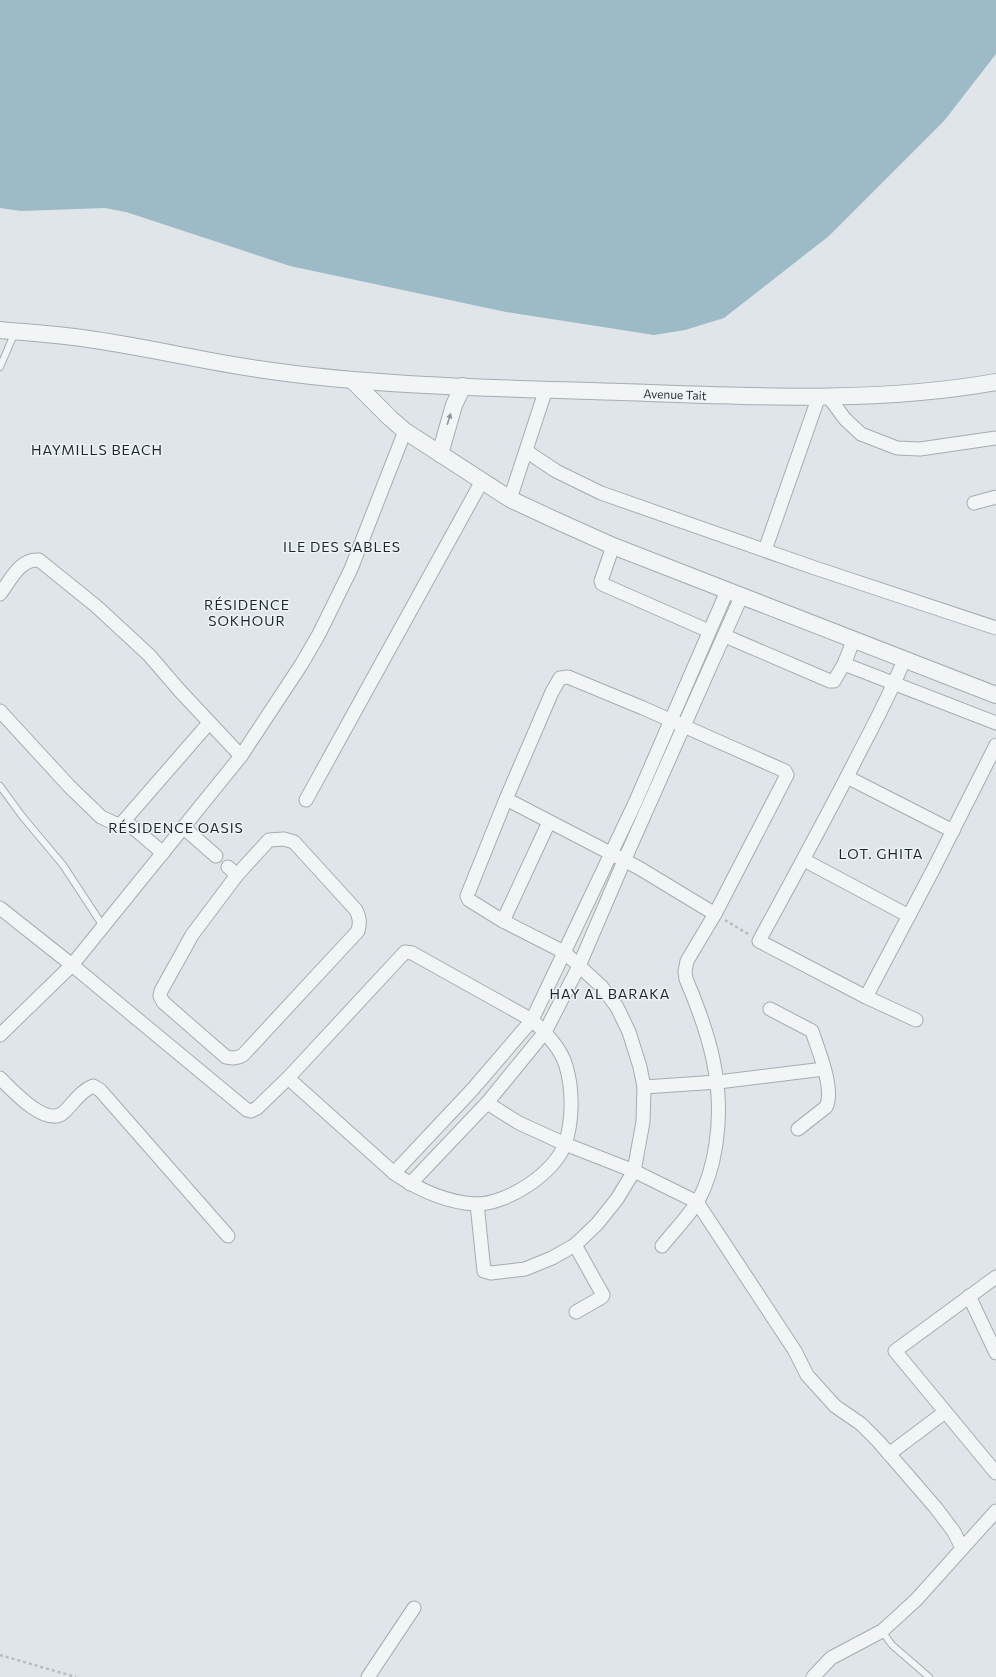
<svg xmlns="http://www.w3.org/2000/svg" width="996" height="1677" viewBox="0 0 996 1677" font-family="Commissioner,sans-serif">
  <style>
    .water { fill: #9cbbc7 }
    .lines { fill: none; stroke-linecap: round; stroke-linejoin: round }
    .service-casing { stroke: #a5adb2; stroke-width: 8 }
    .minor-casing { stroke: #a5adb2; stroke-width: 15 }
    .tertiary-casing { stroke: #a5adb2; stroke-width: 18 }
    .path { stroke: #b6bcbf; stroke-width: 2.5; stroke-dasharray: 3 3; stroke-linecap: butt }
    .service { stroke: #f2f5f6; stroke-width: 6 }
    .minor { stroke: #f2f5f6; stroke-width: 13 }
    .tertiary { stroke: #f2f5f6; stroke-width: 16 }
    .oneway { fill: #8e969a }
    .labels { text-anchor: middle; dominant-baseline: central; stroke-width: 3; stroke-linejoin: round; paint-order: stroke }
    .street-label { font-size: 12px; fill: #29363e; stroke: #eff3f6 }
    .quarter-label { font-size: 14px; letter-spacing: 1px; fill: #1b272f; stroke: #eff3f6 }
  </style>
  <rect width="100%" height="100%" fill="#dfe5e8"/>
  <polygon class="water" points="0,0 996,0 996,54 944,121 829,236 724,318 685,330 654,335 506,312 290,266 126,212 105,208 21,211 0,208"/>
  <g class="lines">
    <defs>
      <g id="service">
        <polyline points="0,367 15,332"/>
        <polyline points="0,786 22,816 63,865 103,926"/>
        <polyline points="882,1631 892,1645 929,1677"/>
      </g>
      <g id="minor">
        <polyline points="828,396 845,419 861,434 897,448 920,449 996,438"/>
        <polyline points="526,451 556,471 601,493 812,567 996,628"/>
        <polyline points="510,499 546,389"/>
        <polyline points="974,503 996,497"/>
        <polyline points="613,546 601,581 602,584 709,631"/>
        <polyline points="765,550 819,396"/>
        <path d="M0,594C10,581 20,558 39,560L96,606L149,655L180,691L241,756"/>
        <polyline points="725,636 830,681 834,681 844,664 996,723"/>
        <path d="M904,660C890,695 872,728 855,761C824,822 791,882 759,941L866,997L916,1020"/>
        <polyline points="844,664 854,639"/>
        <polyline points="0,711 69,786 101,817 116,824 126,823 130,825 163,853"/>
        <polyline points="847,777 953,831"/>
        <polyline points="306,800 482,481"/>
        <polyline points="122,823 209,723"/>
        <polyline points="183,827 216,856"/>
        <polyline points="804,860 909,916"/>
        <path d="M228,867L237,875L192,935L161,991L160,996L163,1002L226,1057C232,1058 237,1059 243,1055L358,931C360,923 360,918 356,910L294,842L284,839L269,840L237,875"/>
        <path d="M0,908L72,965L247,1110L251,1111L257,1108L288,1078L405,952L412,953L532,1020C545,1032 561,1048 566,1066C573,1089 573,1121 565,1144C555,1173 506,1205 475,1204C445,1202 419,1190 394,1173L288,1078"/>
        <polyline points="503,921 549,822"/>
        <polyline points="866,997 933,870 996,745"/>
        <path d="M770,1009L812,1031C818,1050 835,1089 826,1107L798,1129"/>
        <polyline points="0,1035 72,965 241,756 301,665 319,634 351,569 405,431"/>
        <path d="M0,1078C11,1089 45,1127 63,1113C73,1104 80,1091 93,1086L100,1090L228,1236"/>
        <polyline points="644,1087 718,1082 824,1069"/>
        <polyline points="487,1103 519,1123 565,1144 634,1171 697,1202 795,1351 807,1375 835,1406 861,1424 878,1441 936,1508 954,1532 962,1548"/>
        <polyline points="394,1173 472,1090 532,1020 635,803 724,598 726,589"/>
        <polyline points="410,1184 487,1103 545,1032 579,966 624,861 742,595"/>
        <polyline points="477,1204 484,1271 491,1273 525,1269 552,1258 575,1245 597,1224 617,1199 634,1171 643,1122 644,1087 640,1067 629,1032 617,1007 601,986 564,952 503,921 469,900 467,896 506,799 552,692 560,678 568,677 643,708 785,771 787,775 715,914 639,868 506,799"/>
        <polyline points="575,1245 603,1295 602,1297 576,1312"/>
        <path d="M662,1246C673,1232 688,1217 698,1201C708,1183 713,1164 716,1144C725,1084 709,1033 686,979L685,971L687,961L715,914"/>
        <polyline points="996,1277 895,1351 996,1473"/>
        <polyline points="969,1296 996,1353"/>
        <polyline points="889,1454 945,1412"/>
        <polyline points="368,1677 414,1608"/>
        <polyline points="813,1677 831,1658 882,1631 916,1600 996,1511"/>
      </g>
      <g id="tertiary">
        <path d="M0,330C32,333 64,335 95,340C150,348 204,361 258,369C378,387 499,388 620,392C744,396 873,404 996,382"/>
        <polyline points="352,380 390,418 405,431 510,499 555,520 613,546 996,695"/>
        <polyline points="440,454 454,405 463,386"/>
      </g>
    </defs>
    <use href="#service" class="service-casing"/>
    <use href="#minor" class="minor-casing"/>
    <use href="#tertiary" class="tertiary-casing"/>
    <g class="path">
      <polyline points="725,920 748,934"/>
      <polyline points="0,1655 76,1677"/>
    </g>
    <use href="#service" class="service"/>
    <use href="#minor" class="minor"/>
    <use href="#tertiary" class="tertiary"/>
  </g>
  <defs><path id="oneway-solid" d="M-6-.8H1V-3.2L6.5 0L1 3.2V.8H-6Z"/></defs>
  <use class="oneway" href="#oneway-solid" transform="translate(449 419) rotate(-72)"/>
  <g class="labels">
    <g class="street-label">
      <text transform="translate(675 394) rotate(2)">Avenue Tait</text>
    </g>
    <g class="quarter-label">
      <text x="97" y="449">HAYMILLS BEACH</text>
      <text x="342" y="546">ILE DES SABLES</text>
      <text x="247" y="604">RÉSIDENCE<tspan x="247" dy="16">SOKHOUR</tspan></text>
      <text x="176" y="827">RÉSIDENCE OASIS</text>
      <text x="881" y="853">LOT. GHITA</text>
      <text x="610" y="993">HAY AL BARAKA</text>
    </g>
  </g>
</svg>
